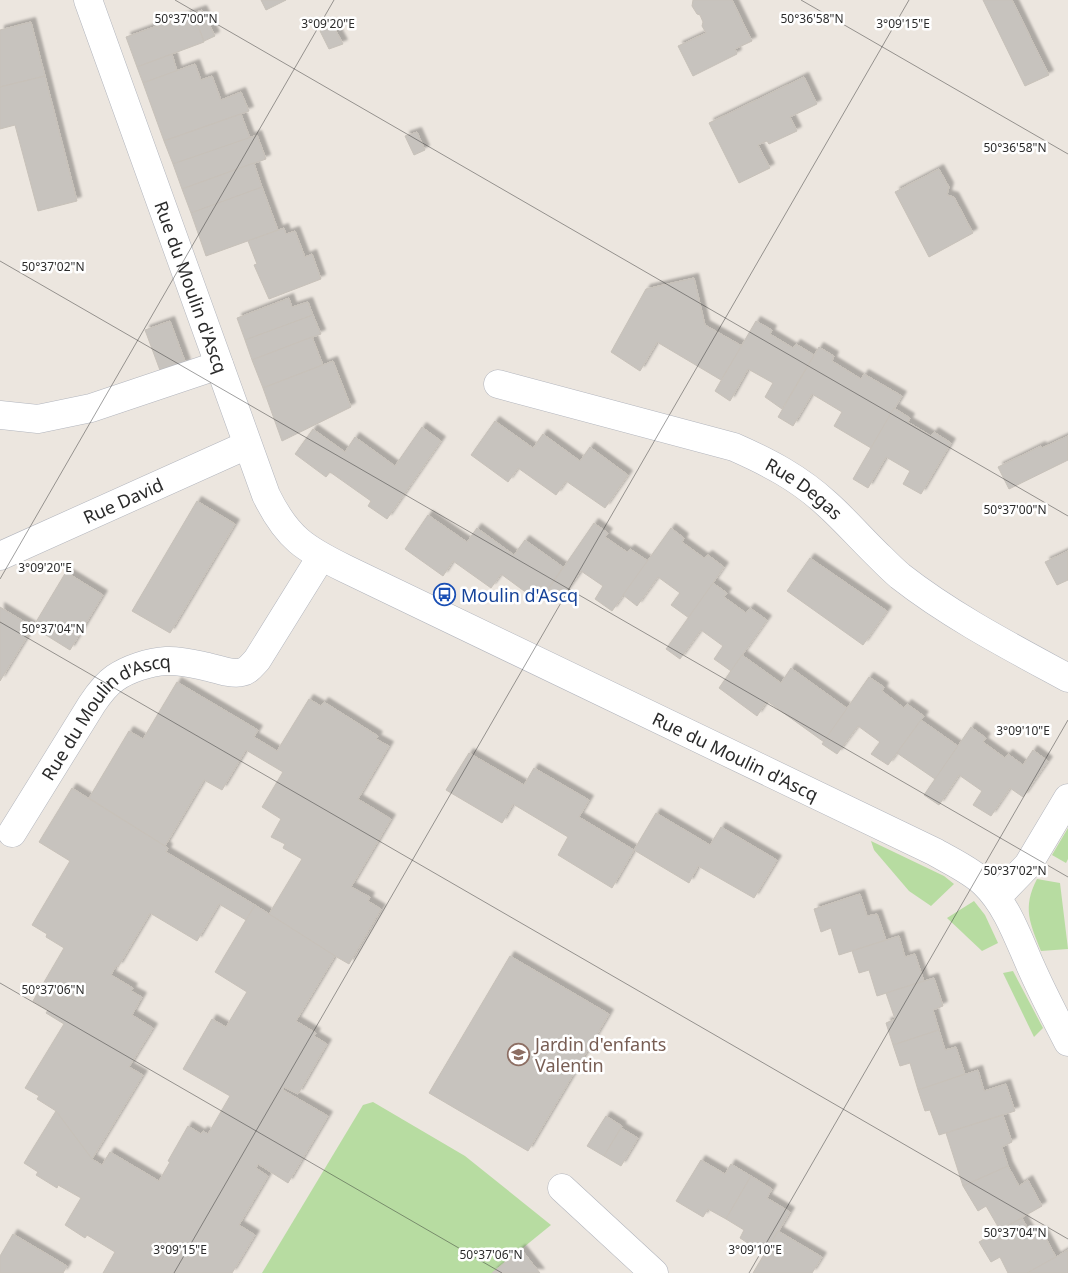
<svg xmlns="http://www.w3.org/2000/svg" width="1068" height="1273" viewBox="0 0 1068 1273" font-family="'Noto Sans',sans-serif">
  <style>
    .green { fill: #b7dca1 }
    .building { fill: #c7c3be; stroke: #c7c1b9; filter: url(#shadow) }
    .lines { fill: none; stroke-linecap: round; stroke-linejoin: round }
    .minor-casing { stroke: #b2b5bd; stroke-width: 29 }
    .minor { stroke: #fff; stroke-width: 28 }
    .ticks { fill: none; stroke: #2b2b2b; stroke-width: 1; stroke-opacity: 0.45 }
    .labels { text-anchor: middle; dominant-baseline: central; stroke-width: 5; stroke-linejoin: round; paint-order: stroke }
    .street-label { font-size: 18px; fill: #2b2b2b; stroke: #fff }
    .transit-label { font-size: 18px; fill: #164399; stroke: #fff; text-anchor: start }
    .education-label { font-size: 18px; fill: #785e54; stroke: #fff; text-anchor: start }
    .ticks-label { font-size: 12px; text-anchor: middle; fill: #2b2b2b; stroke: #fff; stroke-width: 5; stroke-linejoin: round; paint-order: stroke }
  </style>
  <defs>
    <filter id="shadow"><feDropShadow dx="4.5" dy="-4.5" stdDeviation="1" flood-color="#0004"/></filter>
  </defs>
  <rect width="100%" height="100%" fill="#ece6df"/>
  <g class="green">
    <polygon points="1068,828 1068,859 1066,863 1052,855"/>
    <polygon points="871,841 944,876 954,884 931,906 909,891 874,850"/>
    <path d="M1037,879L1060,883L1068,949L1041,951C1030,923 1022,908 1037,879Z"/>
    <polygon points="974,901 985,915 998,943 982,951 947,918"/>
    <polygon points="1013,971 1043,1028 1034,1037 1003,973"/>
    <polygon points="373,1102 465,1156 551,1225 492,1273 262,1273 363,1105"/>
  </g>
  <g class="building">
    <polygon points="261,0 286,0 266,10"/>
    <polygon points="693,0 732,0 752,41 735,49 737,54 693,76 678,46 706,33 702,26 703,22 700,15 697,14 692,6"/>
    <polygon points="983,0 1012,0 1049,75 1025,86"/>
    <polygon points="202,10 215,36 204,41 193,13"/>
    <polygon points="193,13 204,42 137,67 126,37"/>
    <polygon points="31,22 45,76 0,87 0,30"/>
    <polygon points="333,25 343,44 329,49 320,31"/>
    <polygon points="172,54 177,71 143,83 137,67"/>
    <polygon points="195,64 201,80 212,76 221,100 241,92 249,111 164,141 143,83"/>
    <polygon points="45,76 77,201 38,211 15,125 0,129 0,87"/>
    <polygon points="804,77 817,104 790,117 797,131 769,144 767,141 758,145 770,168 739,183 709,123"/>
    <polygon points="241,114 250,138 173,164 164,141"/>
    <polygon points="417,132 425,150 414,155 405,136"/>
    <polygon points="257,135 266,159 182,189 173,164"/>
    <polygon points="254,163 262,187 191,213 182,189"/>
    <polygon points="939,169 949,187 947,195 954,197 973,233 929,257 895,192"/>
    <polygon points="262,187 278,230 206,256 191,213"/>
    <polygon points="284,228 286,234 295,231 305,257 312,254 321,279 269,299 254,265 257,264 248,241"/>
    <polygon points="694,278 705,325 742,346 721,380 657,342 640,371 611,352 646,289"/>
    <polygon points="289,298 292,307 308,302 313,315 245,340 237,318"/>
    <polygon points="313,315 321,334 252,360 245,340"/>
    <polygon points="170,321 186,364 161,373 145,330"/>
    <polygon points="756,321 772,330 770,334 793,348 796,344 814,355 782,409 765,397 773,383 748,369 730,401 715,391"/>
    <polygon points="312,337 323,365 263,388 252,360"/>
    <polygon points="819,347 834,356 832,361 861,379 864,374 902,396 871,448 834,426 842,412 812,394 793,426 778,417"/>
    <polygon points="333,361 351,407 282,441 263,388"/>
    <polygon points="894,408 910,418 908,422 931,436 934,432 951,443 921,494 903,484 910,471 886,457 868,488 853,479"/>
    <polygon points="495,421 533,448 543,434 580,461 590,447 628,475 605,508 566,481 556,495 518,468 508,482 471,455"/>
    <polygon points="422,427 441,441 387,519 368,506 371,501 330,472 326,477 295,454 313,429 345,452 355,437 395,466"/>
    <polygon points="1068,436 1068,460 1009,489 998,467 1041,446 1042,448"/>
    <polygon points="197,501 235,524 170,633 132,611"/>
    <polygon points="428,515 467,542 477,528 514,555 525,540 563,567 539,602 501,574 491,588 453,561 443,576 405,549"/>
    <polygon points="594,523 608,533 605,537 627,552 630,549 648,561 612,611 595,599 603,586 581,571 561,599 548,590"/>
    <polygon points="671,528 684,538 682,542 704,558 708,555 724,567 689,618 671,605 680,593 658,577 637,606 623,595"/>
    <polygon points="1068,551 1068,580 1057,585 1045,562"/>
    <polygon points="810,558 887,611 863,645 787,591"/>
    <polygon points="66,572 103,595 70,650 33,627"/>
    <polygon points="713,583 727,593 724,597 746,613 750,608 767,620 731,671 714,659 723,646 701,630 680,659 666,649"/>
    <polygon points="0,607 33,627 0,681"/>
    <polygon points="742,655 781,683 791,668 848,709 824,742 767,701 757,716 719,688"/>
    <polygon points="869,677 884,687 882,691 904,708 907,704 924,716 888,765 871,754 880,742 858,726 837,754 822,744"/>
    <polygon points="177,682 258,730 254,737 277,751 309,699 321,706 324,702 378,736 376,739 389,746 358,799 391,819 351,887 370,897 368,901 381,909 349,964 335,956 269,914 302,859 283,848 285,844 271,837 281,819 262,807 283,772 246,750 222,790 204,780 165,846 89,798 129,731 143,739"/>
    <polygon points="921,720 958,746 935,779 897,753"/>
    <polygon points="971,727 986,738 983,742 1005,758 1008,754 1023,765 1033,750 1048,761 1023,797 1010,788 991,816 973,805 982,791 959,775 939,805 924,795"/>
    <polygon points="469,753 524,785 534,768 589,800 579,817 634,850 612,888 558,855 568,837 513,804 502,823 446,790"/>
    <polygon points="72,788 168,848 166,852 255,905 246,920 219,904 197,941 150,913 118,967 116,966 111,975 133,988 131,991 142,997 132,1015 153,1028 129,1067 143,1075 92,1159 56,1111 37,1099 39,1096 25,1088 64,1024 46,1013 48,1010 33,1001 64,948 46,937 47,934 32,925 70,861 39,842"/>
    <polygon points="656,813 710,845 721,827 777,860 754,898 698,866 689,883 634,850"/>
    <polygon points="860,894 867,916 877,914 886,940 839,955 831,928 821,932 814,909"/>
    <polygon points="255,905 335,956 296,1021 316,1033 314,1036 327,1044 298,1094 284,1087 283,1090 328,1116 288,1183 258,1164 256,1168 268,1176 239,1225 255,1235 232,1273 103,1273 115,1252 87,1235 85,1238 65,1225 81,1198 58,1185 57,1188 36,1175 38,1172 24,1163 56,1111 92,1159 102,1165 110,1152 159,1181 170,1162 168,1161 188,1126 201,1134 203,1131 208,1134 230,1096 183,1069 212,1019 226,1027 247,992 215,972"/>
    <polygon points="899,936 905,957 915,954 924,981 877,996 869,970 859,973 852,951"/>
    <polygon points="510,956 609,1014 528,1151 429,1093"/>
    <polygon points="934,978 943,1006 933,1010 939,1030 893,1045 886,1023 895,1019 886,993"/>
    <polygon points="939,1030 945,1050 956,1047 965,1074 918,1090 910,1063 900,1066 893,1045"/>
    <polygon points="978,1070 984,1091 1006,1084 1015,1111 939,1135 930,1110 925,1111 918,1090"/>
    <polygon points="1003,1115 1012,1142 1002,1147 1008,1166 963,1186 946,1133"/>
    <polygon points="606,1116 622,1126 604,1156 587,1146"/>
    <polygon points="621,1128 638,1138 621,1166 604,1156"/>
    <polygon points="701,1160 725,1174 731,1164 751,1176 726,1219 708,1209 703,1217 676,1201"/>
    <polygon points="1008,1166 1019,1186 1028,1180 1042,1206 1000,1230 986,1206 978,1211 963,1186"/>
    <polygon points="751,1176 772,1189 767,1198 790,1212 765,1254 740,1238 744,1230 726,1219"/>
    <polygon points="1022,1218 1032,1236 1042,1231 1056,1257 1027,1273 1008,1273 1000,1257 991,1262 979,1242"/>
    <polygon points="778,1231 822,1257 812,1273 753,1273"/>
    <polygon points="13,1234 67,1266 63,1273 0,1273 0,1256"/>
    <polygon points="521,1249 540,1273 492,1273"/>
    <polygon points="1068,1250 1068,1273 1027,1273 1056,1257"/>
  </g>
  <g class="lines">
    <defs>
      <g id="minor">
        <path id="s1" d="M88,0L266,495C287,538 305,549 346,569L935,852C952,862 970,870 984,883C1007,905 1018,938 1031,967C1042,992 1055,1017 1068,1042"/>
        <path id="s2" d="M498,384L734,447C768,462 799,478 827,504C846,521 862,540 881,558C887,564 893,570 900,576C951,616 1011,647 1068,678"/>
        <polyline points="0,415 38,419 91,408 219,365"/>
        <path id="s3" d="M0,556L247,445"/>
        <path id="s4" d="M12,833L92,704C98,695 105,685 115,678C128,669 149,662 166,661C180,660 194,664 208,667C216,669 234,675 242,672C248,671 252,665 257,660L321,557"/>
        <polyline points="997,897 1028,865 1068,798"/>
        <polyline points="562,1188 654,1273"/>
      </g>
    </defs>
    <use href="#minor" class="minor-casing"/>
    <use href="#minor" class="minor"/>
  </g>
  <path class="ticks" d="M175,0L1068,516M801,0L1068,154M0,261L1068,877M0,579L334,0M0,622L1068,1239M0,983L502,1273M174,1273L909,0M749,1273L1068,720"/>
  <defs>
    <symbol id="bus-ring" viewBox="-11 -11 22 22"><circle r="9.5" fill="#fff" stroke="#1a4fb4" stroke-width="1.5"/><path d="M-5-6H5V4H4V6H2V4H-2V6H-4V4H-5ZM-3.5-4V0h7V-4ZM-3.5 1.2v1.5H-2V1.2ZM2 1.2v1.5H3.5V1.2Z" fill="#1a4fb4"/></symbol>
    <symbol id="school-ring" viewBox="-11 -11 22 22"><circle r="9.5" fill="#fff" stroke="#8d6e63" stroke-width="1.5"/><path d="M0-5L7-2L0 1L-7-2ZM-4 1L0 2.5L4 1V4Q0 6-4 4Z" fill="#8d6e63"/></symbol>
  </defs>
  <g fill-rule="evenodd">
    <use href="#bus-ring" x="432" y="582" width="25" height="25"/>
    <use href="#school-ring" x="506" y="1042" width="25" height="25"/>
  </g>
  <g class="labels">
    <g class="street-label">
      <text stroke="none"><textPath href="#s1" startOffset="305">Rue du Moulin d'Ascq</textPath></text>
      <text stroke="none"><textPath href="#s2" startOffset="326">Rue Degas</textPath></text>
      <text stroke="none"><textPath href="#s3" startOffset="135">Rue David</textPath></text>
      <text stroke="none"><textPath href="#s4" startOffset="155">Rue du Moulin d'Ascq</textPath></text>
      <text stroke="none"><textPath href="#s1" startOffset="1070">Rue du Moulin d'Ascq</textPath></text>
    </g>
    <g class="transit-label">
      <text x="461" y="595">Moulin d'Ascq</text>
    </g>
    <g class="education-label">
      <text x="535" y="1044">Jardin d'enfants<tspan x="535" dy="21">Valentin</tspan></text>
    </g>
  </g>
  <g class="ticks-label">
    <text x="186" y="23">50°37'00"N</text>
    <text x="812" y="23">50°36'58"N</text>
    <text x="328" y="28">3°09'20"E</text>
    <text x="903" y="28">3°09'15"E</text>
    <text x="1015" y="152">50°36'58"N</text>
    <text x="53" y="271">50°37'02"N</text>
    <text x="1015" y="514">50°37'00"N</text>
    <text x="45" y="572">3°09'20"E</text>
    <text x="53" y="633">50°37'04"N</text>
    <text x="1023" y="735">3°09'10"E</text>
    <text x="1015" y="875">50°37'02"N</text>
    <text x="53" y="994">50°37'06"N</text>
    <text x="1015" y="1237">50°37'04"N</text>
    <text x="180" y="1254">3°09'15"E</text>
    <text x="755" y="1254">3°09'10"E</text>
    <text x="491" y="1259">50°37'06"N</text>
  </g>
</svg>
